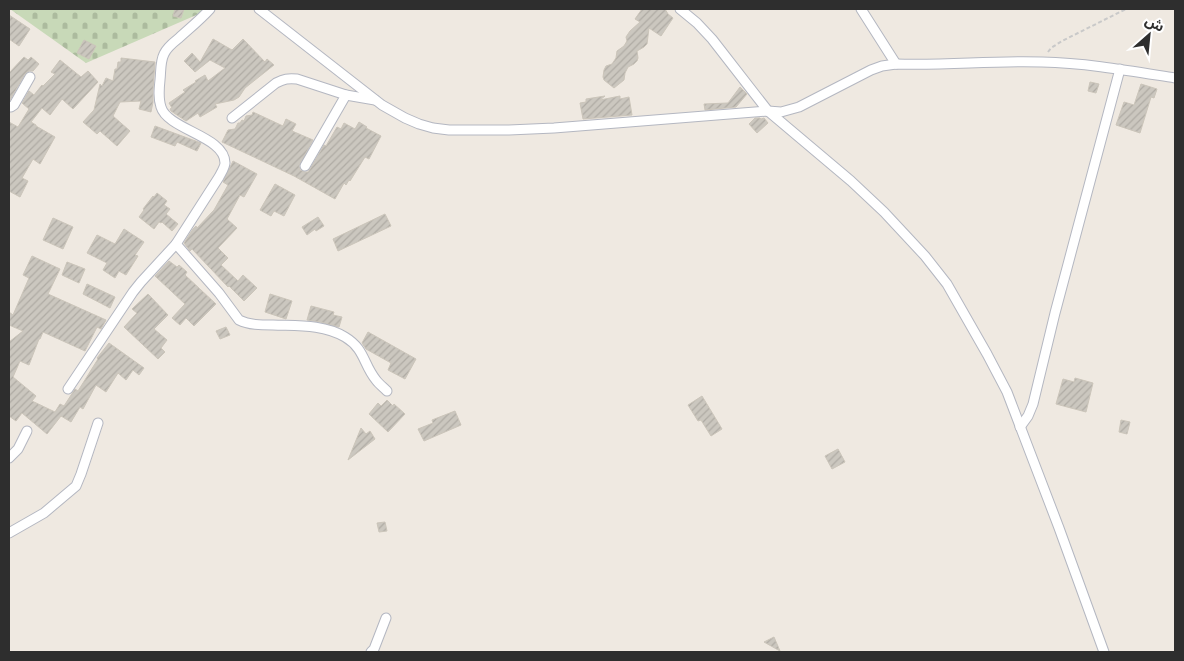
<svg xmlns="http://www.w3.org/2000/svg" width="1184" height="661" viewBox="0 0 1184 661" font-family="'Roboto Condensed','Noto Sans Arabic',sans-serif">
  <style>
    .cemetery { fill: url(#cemetery-stones) }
    .building { fill: url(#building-hatch); stroke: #cbc5ba }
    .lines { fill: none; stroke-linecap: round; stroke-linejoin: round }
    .minor-casing { stroke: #b4b7c1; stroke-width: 11 }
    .path { stroke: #c9c9c9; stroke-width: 2; stroke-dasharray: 4 2.5; stroke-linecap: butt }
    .minor { stroke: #fff; stroke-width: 9 }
  </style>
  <defs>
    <pattern id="cemetery-stones" width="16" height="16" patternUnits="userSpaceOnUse" patternTransform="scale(1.25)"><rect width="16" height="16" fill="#c8d9b8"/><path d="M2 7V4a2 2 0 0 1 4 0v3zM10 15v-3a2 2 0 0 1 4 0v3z" fill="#acbb9e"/></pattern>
    <pattern id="building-hatch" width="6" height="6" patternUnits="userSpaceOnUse" patternTransform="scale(1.25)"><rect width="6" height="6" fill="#cbc7bf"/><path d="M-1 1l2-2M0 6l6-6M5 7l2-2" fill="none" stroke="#afaba4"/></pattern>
  </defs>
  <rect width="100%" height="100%" fill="#efe9e1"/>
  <polygon class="cemetery" points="10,9 204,9 201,13 86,63"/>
  <g class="building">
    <polygon points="175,9 184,9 181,18 173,16"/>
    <polygon points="642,9 665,9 668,14 673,18 661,36 649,28 647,44 644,47 637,51 638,58 637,61 634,64 628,67 625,73 624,80 614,88 604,80 603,77 604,70 606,66 612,64 616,58 617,51 624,46 627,41 626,37 630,31 640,22 635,19"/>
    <polygon points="9,15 30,29 19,46 9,39"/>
    <polygon points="213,39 232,50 243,39 265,62 267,59 274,65 245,88 239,97 234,100 215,104 217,107 200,117 198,113 186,121 171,111 170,109 172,108 169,103 185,92 183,90 196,82 195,81 205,75 208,81 225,68 210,60 195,72 184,61 192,53 200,62"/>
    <polygon points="84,40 96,46 89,59 77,53"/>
    <polygon points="24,57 28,60 31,57 39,64 33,71 29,71 25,74 10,100 9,99 9,73"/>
    <polygon points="121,58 155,62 153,90 153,102 151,112 139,109 141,101 120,102 113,116 130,131 117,146 100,131 97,134 83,122 94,110 100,84 102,86 106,78 113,81 115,69 117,69 118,62 121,62"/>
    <polygon points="60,60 81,77 88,71 98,82 73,109 62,99 50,115 42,108 31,122 36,125 36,126 55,137 40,164 33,159 22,178 28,181 20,197 9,191 9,122 18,127 29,109 22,103 29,91 34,95 42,85 43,86 55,74 51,72"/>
    <polygon points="1090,82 1099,84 1096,93 1088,91"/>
    <polygon points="1141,84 1157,89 1154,98 1151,97 1140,133 1116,125 1124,102 1134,105"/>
    <polygon points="740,87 747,94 736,107 705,110 704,104 728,103"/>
    <polygon points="605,96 600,100 620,96 620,99 629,97 632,115 583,119 580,103 586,102 586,99"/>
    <polygon points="253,112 283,126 286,119 296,124 292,131 313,140 299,166 300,170 305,172 308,172 310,169 324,145 326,146 337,127 341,129 344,123 355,129 359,122 367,127 366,128 381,136 369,159 365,157 350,181 349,180 346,185 344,183 335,199 294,176 222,142 228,130 235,129 238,123 240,123 242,120 244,121 246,116 252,115"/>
    <polygon points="755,118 760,118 761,119 764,118 768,123 757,133 749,124"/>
    <polygon points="155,126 201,143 197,151 177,142 175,146 151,137"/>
    <polygon points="233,161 257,174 244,197 240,195 227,219 237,228 218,248 228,258 221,265 238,281 243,275 257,288 244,301 229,286 228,287 192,249 190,251 184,243 193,229 196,226 197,228 214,210 228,185 223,182"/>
    <polygon points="275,184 295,195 284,216 274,211 271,216 260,210"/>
    <polygon points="157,193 167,201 164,205 170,209 166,214 178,224 172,231 162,222 161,223 159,222 154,229 139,217 144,210 143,209 153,196 154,197"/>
    <polygon points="385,214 391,226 338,251 333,239"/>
    <polygon points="318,217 324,226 316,231 315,229 307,235 302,227"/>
    <polygon points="53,218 73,227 63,249 43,240"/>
    <polygon points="124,229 144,242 135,255 138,256 126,275 119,271 115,278 103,270 107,263 87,253 97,235 115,244"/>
    <polygon points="32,256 60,269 48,294 106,320 101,329 97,327 85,351 43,332 40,339 39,339 29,365 20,361 13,377 36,396 32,401 55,412 60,404 64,406 75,389 78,391 98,359 97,358 109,343 144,368 139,375 133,370 126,380 118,373 106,392 96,385 83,409 80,407 71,422 61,416 47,434 22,413 16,421 9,416 9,342 23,331 9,325 9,312 13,315 29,278 23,275"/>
    <polygon points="169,261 177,267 179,265 187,272 185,275 216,304 194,326 186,318 180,325 172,318 185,304 155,276"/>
    <polygon points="67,262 85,269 79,283 62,275"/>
    <polygon points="87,284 115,297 110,308 83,294"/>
    <polygon points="148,294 168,315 154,329 167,340 161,348 165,352 158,359 124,327 137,313 132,309"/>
    <polygon points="270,294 292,301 286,319 265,312"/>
    <polygon points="311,306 334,312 333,315 342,317 339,327 320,322 307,320"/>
    <polygon points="226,327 230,335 220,339 216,331"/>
    <polygon points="368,332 416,359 405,379 388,370 391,363 366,349 362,343"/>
    <polygon points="1075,378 1093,383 1086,412 1056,404 1063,379 1074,382"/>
    <polygon points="702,396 722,429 711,436 701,420 698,421 688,405"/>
    <polygon points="387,400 393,406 394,404 405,414 388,432 369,414 378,403 381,406"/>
    <polygon points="455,411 461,425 424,441 418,429 433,423 432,420"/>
    <polygon points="1121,420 1130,422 1127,434 1119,432"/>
    <polygon points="361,428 366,434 370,431 375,439 348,460"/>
    <polygon points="838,449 845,462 832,469 825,456"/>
    <polygon points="385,522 387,531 379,532 377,523"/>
    <polygon points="774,637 780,651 764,642"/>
  </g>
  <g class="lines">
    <defs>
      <g id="minor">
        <path d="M259,9L382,105L405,118L419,124L433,128L449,130H509L554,128L768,111L781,112L799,107L871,70L882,66L896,64C945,66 994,60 1042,62C1087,63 1131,71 1175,78"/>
        <polyline points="680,9 697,23 712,39 768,111 851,181 884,212 925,256 947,284 987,354 1007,392 1059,528 1104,652"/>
        <polyline points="861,9 896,64"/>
        <polyline points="9,107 11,107 14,105 30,77"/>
        <path d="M232,118L276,83C284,79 288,78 297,79L346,95L375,100"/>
        <polyline points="305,166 346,95"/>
        <path d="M176,244L219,293L239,320C249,325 261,325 273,325C297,326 323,324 345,337C365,349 363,364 376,380C379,384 383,387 387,391"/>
        <path d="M68,389L133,292L141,282L176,244L219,177C221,173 225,167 225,163C225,136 168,130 161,107C158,98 159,89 160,80C161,72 160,62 164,54C167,47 174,42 179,38C190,28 201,19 210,9"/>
        <polyline points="1020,427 1028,416 1033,404 1055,313 1120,69"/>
        <polyline points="9,458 18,449 27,431"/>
        <polyline points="9,533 44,513 76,486 81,474 98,423"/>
        <polyline points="371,652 374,649 386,618"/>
      </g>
    </defs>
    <use href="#minor" class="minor-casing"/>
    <polyline class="path" points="1048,52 1051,48 1062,41 1126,9"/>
    <use href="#minor" class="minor"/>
  </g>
  <rect width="1184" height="661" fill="none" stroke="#2e2e2e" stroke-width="20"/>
  <g transform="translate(1149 35) rotate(27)" stroke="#ffffff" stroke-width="4" paint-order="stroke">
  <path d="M0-4L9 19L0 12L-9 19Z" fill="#2e2e2e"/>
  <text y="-8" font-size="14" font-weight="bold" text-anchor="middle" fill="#2e2e2e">ش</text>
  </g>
</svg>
